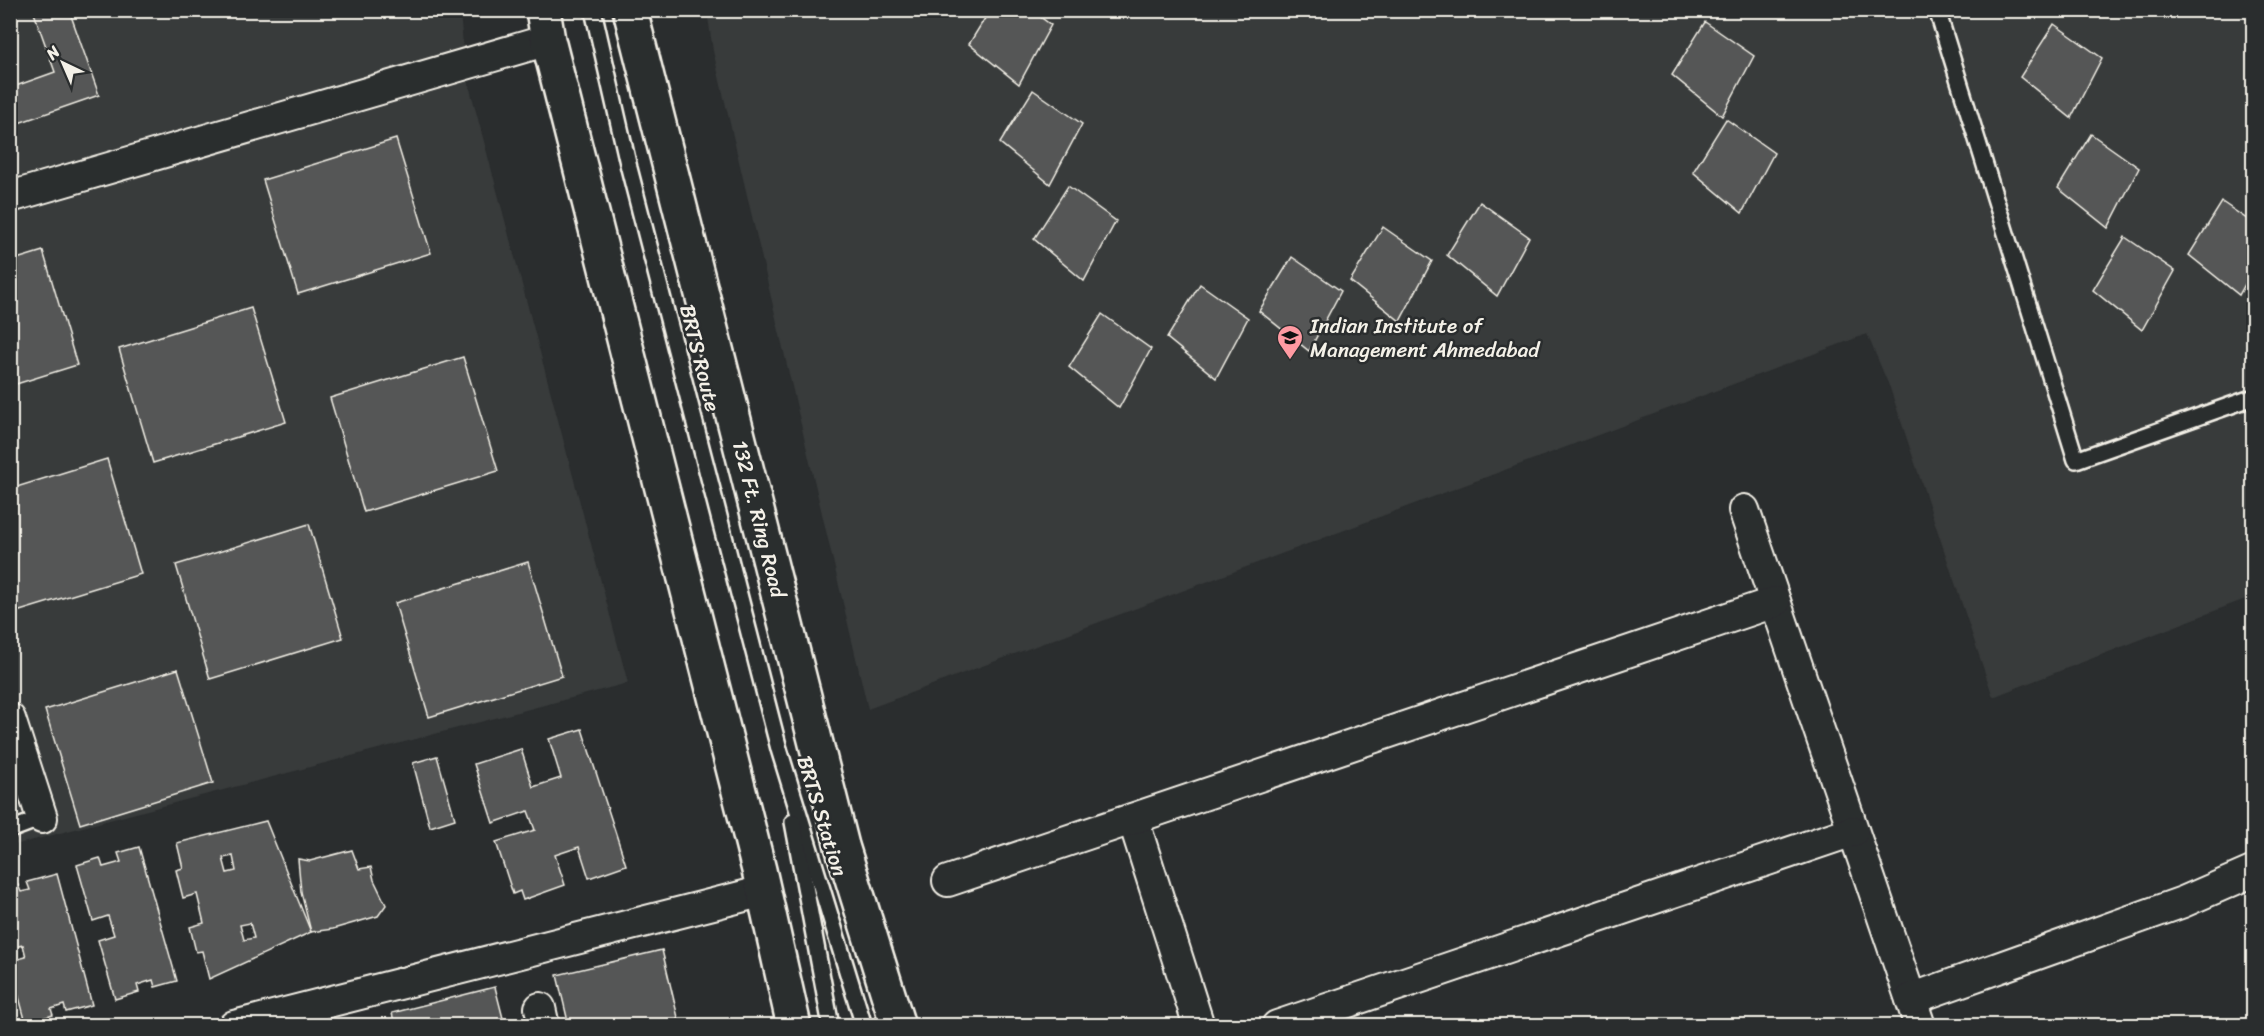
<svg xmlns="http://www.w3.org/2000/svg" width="2264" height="1036" viewBox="0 0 2264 1036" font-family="Sriracha,sans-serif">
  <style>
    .built { fill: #373a3a }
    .building { fill: #555756; stroke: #f4f1e8; stroke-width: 1.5; fill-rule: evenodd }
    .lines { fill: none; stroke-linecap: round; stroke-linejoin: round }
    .lane-casing { stroke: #f4f1e8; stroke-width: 20 }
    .street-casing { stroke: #f4f1e8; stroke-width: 34 }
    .primary-casing { stroke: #f4f1e8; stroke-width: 38 }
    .lane { stroke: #2a2d2e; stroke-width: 15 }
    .street { stroke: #2a2d2e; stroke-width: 30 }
    .primary { stroke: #2a2d2e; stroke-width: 33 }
    .labels { text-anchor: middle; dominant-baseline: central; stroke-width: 5; stroke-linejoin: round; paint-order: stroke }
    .poi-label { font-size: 21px; fill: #f4f1e8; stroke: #2a2d2e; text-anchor: start }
    .street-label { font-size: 21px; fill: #f4f1e8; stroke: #2a2d2e }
  </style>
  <rect width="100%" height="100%" fill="#2a2d2e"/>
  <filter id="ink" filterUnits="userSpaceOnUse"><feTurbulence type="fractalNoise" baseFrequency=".0167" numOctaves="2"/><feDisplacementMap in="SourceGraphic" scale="12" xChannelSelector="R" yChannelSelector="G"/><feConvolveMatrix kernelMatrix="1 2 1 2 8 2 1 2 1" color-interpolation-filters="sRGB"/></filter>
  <g filter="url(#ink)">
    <g class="built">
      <polygon points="11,11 460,11 465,70 628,683 11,846"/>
      <polygon points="707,11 2253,11 2253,596 1993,697 1890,388 1867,334 868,709 713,51"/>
    </g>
    <g class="building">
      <polygon points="33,10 69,10 99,95 10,126 10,88 55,72"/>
      <polygon points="990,10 1031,10 1051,25 1019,84 969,44"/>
      <polygon points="1705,22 1754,56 1722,116 1672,75"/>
      <polygon points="2054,24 2102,58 2071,118 2020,77"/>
      <polygon points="1033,90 1082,124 1050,184 1000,143"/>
      <polygon points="1726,119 1774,153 1742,213 1693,172"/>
      <polygon points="2091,134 2139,168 2108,228 2058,188"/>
      <polygon points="396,139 431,253 298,294 263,180"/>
      <polygon points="1068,186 1116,221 1084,281 1034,239"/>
      <polygon points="1480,202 1529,237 1497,296 1447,255"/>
      <polygon points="2222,202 2254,224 2254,268 2239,295 2189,255"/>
      <polygon points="1383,227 1432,261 1400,321 1350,281"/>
      <polygon points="2125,237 2175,271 2142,330 2093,290"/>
      <polygon points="43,251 77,365 10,386 10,261"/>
      <polygon points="1292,257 1341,291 1309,351 1259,311"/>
      <polygon points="1200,284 1248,318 1216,378 1167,338"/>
      <polygon points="251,308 286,422 153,463 119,349"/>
      <polygon points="1102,314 1151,349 1119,408 1069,367"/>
      <polygon points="463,357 498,471 364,512 330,398"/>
      <polygon points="107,459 141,574 10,614 10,489"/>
      <polygon points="309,524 343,638 210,679 176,565"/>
      <polygon points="528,562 562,676 429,717 395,603"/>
      <polygon points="178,669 213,783 80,824 45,710"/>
      <polygon points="582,729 626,865 589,878 579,847 555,855 565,885 523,900 520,891 513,894 496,842 535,830 528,811 493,823 474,764 521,749 533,787 561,778 549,739"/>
      <polygon points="437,756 455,819 430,827 413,763"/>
      <path d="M266,821L311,932L209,979L202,951L196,952L190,927L204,923L197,894L183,898L176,870L183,868L177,843ZM233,856L236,871L227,873L223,858ZM250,923L254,938L244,940L240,925Z"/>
      <polygon points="139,847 177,981 155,987 153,980 137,985 139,992 115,999 98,940 114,935 108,916 93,921 77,865 100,858 103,867 121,862 118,853"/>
      <polygon points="352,850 359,869 371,867 374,880 386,905 378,916 333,929 311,932 301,892 298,859 310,861"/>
      <polygon points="57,874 92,1005 66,1012 64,1005 51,1009 53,1015 26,1023 10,964 10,961 26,957 23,945 10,948 10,887 18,885 21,892 30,890 27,882"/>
      <polygon points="662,950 680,1026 569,1026 557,975"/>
      <polygon points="495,987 505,1026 395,1026 392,1013"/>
    </g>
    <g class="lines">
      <defs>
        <g id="lane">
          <polyline points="593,10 629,168 779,749 864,1026"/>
          <polyline points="1937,10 2076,460 2254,397"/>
          <polyline points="793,822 831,1026"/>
          <polyline points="10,830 42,818"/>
        </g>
        <g id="street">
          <polyline points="10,197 548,40"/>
          <polyline points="1744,510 1920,1026"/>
          <polyline points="10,719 42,818"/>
          <polyline points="1133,819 1199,1026"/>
          <polyline points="948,881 1775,602"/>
          <polyline points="1911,999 2183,902 2254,871"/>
          <polyline points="540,1008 544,1026"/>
          <polyline points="234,1026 764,891"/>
          <polyline points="1277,1026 1853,831"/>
        </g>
        <g id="primary">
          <polyline points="543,10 548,40 759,870 794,1026"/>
          <path id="s1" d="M630,10L842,846L898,1026"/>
        </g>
      </defs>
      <use href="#lane" class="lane-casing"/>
      <use href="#street" class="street-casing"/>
      <use href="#primary" class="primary-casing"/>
      <use href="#lane" class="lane"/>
      <use href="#street" class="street"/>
      <use href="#primary" class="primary"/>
    </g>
  </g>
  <defs>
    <symbol id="university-pin" viewBox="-11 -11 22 30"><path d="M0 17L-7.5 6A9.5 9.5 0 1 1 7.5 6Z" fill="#ff9aa2" stroke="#2a2d2e"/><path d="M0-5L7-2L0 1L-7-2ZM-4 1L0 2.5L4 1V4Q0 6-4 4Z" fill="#111"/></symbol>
  </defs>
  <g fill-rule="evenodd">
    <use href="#university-pin" x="1275" y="323" width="30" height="40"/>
  </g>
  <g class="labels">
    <g class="poi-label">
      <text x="1310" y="326">Indian Institute of<tspan x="1310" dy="24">Management Ahmedabad</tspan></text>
    </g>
    <g class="street-label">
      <text transform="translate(700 358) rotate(76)">BRTS Route</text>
      <text stroke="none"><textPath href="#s1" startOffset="525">132 Ft. Ring Road</textPath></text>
      <text transform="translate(822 816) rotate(73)">BRTS Station</text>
    </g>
  </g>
  <rect width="2264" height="1036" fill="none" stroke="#2a2d2e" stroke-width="36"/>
  <rect x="18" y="18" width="2228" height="1000" fill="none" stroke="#f4f1e8" stroke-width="2" filter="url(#ink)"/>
  <g transform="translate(63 63) rotate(316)" stroke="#2a2d2e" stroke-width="4.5" paint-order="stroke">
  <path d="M0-4.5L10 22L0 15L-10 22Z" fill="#f4f1e8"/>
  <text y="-9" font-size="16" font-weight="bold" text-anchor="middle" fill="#f4f1e8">N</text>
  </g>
</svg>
